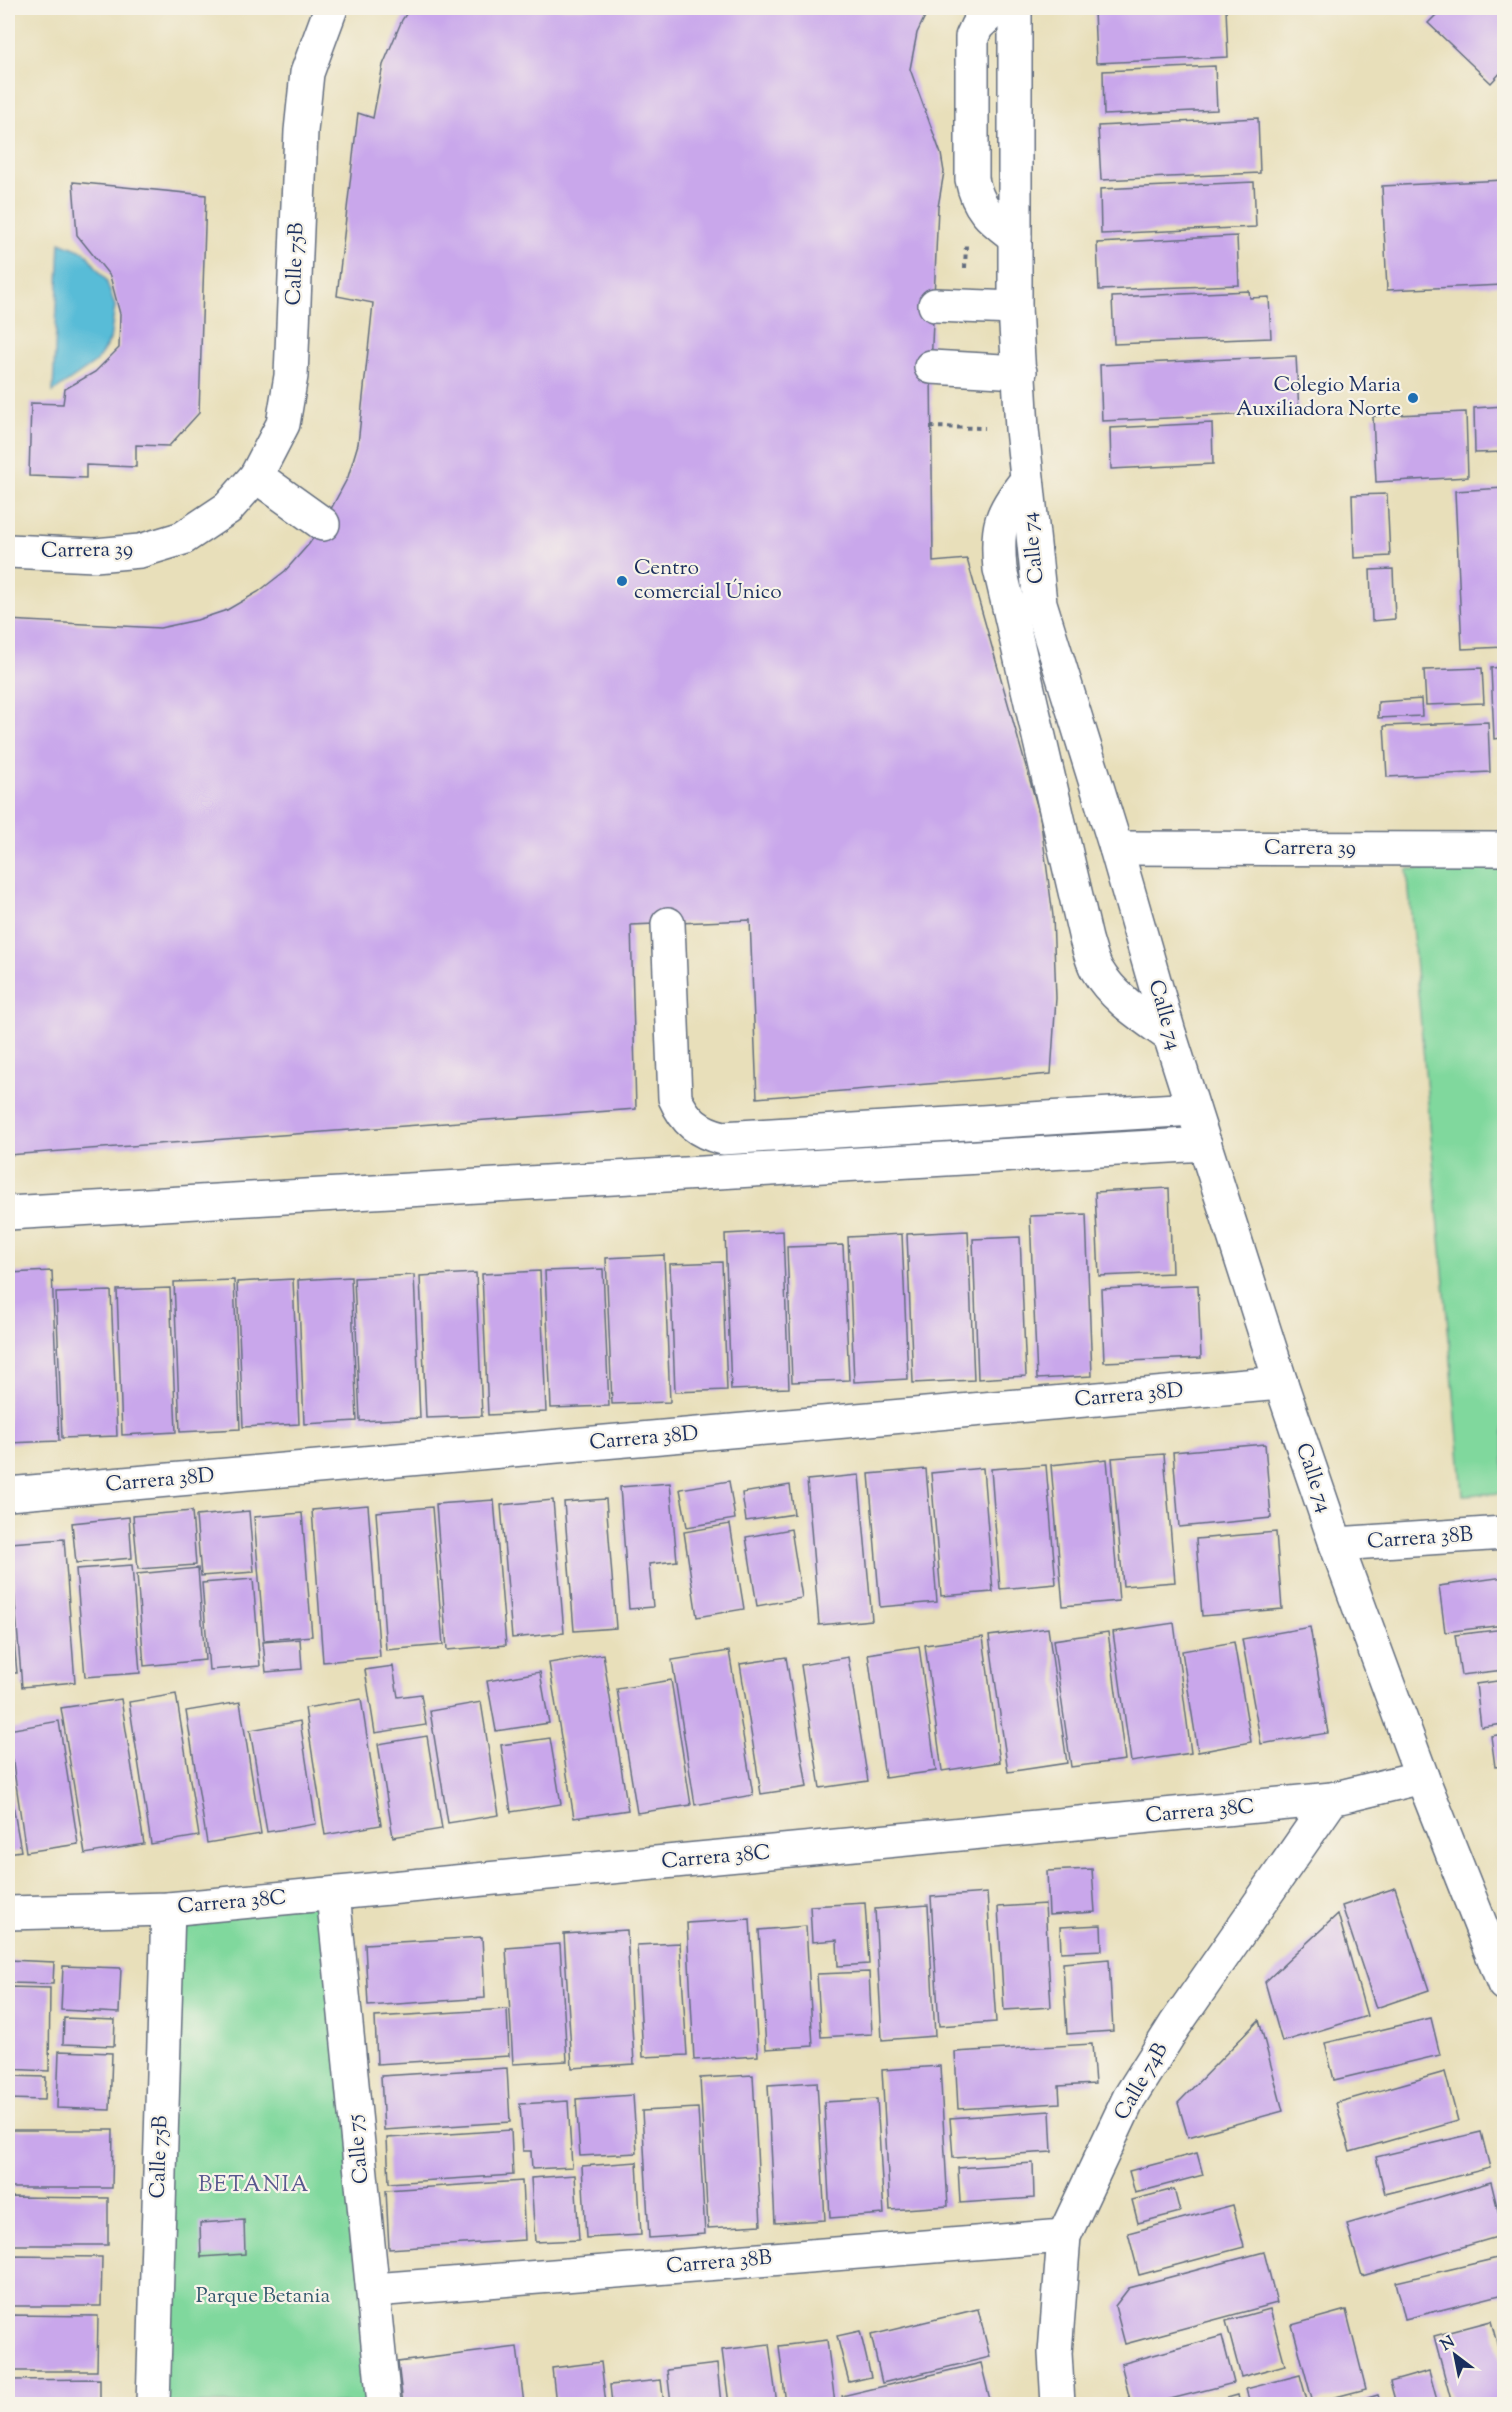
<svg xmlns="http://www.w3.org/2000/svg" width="1512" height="2412" viewBox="0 0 1512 2412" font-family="'Sorts Mill Goudy',serif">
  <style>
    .green { fill: #80d89d; stroke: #4e847e; stroke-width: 1.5 }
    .water { fill: #59bcd7; stroke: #3a769a; stroke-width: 1.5 }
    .building { fill: #c9a7eb }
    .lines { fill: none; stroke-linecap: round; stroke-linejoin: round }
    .minor-casing { stroke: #636d7e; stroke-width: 36 }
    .path { stroke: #636d7e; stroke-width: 4; stroke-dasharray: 4.5 4.5; stroke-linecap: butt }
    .minor { stroke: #fff; stroke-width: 33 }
    .poi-dot { fill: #1f6fb2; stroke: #f7f3e8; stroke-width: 2 }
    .labels { text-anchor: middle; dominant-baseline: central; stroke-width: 4.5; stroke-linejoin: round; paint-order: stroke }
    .street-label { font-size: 21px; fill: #1b2f5e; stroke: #f7f3e8 }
    .poi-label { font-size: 21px; fill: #1b2f5e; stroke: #f7f3e8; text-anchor: end }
    .park-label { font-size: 21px; fill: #34596e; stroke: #f7f3e8 }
    .neighbourhood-label { font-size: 22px; letter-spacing: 1.5px; fill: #58598f; stroke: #f7f3e8 }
  </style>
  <rect width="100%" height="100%" fill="#f7f3e8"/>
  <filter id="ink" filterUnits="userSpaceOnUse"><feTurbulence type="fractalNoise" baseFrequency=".0167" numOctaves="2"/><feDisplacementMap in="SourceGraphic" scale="12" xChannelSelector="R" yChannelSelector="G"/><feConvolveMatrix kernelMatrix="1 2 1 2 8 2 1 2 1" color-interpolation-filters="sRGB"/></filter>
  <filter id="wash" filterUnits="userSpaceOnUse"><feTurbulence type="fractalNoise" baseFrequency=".008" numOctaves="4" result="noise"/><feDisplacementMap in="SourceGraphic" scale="24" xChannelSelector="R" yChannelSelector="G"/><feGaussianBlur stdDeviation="1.35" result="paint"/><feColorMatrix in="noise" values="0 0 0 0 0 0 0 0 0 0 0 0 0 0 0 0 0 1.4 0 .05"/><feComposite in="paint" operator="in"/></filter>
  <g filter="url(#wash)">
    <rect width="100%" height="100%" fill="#e8dfba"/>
    <g class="green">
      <polygon points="1407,869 1504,869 1504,1493 1463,1495"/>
      <polygon points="333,1894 381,2404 153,2404 168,1909"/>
    </g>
    <polygon class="water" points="60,242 85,252 106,280 115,306 110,340 96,362 53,392"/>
    <g id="blocks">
      <g class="building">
        <polygon points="410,8 929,8 917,33 910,69 941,154 944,172 938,207 931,367 933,562 967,559 1040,816 1053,916 1056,998 1051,1074 757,1098 750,920 631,925 636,1109 8,1155 8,620 160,628 197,620 227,610 258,592 285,571 309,544 323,524 348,477 358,444 373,303 337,296 358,113 373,118 383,65 402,20"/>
        <polygon points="1154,8 1226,8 1228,57 1096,63 1094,10"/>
        <polygon points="1443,8 1504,8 1504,69 1491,83 1428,23"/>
        <polygon points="1215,66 1217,110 1104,115 1103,71"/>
        <polygon points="1258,118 1260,173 1101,180 1098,126"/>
        <polygon points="1504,180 1504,285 1387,290 1382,186"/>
        <polygon points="73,182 206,195 199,413 169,446 136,445 136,467 86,465 86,478 29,476 31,403 63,404 65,389 95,372 119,348 120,314 110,276 77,235"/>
        <polygon points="1254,182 1256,227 1101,234 1100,189"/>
        <polygon points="1237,236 1239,285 1099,290 1097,243"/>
        <polygon points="1249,291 1250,298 1269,297 1271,338 1114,344 1112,297"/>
        <polygon points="1296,356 1299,412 1102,421 1100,365"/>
        <polygon points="1504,406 1504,452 1475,453 1474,408"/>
        <polygon points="1466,412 1468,477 1376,482 1373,416"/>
        <polygon points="1212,423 1213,464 1111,469 1110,428"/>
        <polygon points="1504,488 1504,647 1462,649 1455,491"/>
        <polygon points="1387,494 1390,556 1354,558 1352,495"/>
        <polygon points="1393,569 1395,619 1372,621 1370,570"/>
        <polygon points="1504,667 1504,755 1503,755 1502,738 1494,739 1491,668"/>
        <polygon points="1482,668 1484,703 1426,705 1424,670"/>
        <polygon points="1421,699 1422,716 1378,718 1378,702"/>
        <polygon points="1488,722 1490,772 1387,777 1384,726"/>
        <polygon points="1169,1188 1172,1273 1099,1276 1095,1192"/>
        <polygon points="1086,1214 1092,1376 1037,1379 1030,1216"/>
        <polygon points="783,1231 789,1388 731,1390 725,1234"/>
        <polygon points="968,1231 974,1380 913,1383 907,1234"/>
        <polygon points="902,1234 908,1379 854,1382 848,1237"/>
        <polygon points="1020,1237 1026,1376 978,1379 973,1239"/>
        <polygon points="843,1245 849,1380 792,1382 787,1247"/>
        <polygon points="664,1255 670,1402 612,1404 606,1258"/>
        <polygon points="722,1262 727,1390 675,1392 670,1264"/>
        <polygon points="603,1269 609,1406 551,1408 545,1271"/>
        <polygon points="52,1271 59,1441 8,1443 8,1273"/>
        <polygon points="540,1271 546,1412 488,1415 482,1274"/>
        <polygon points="476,1273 482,1416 426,1418 420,1276"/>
        <polygon points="414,1275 420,1418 360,1421 354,1278"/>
        <polygon points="351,1277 357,1421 304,1424 298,1280"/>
        <polygon points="293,1279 299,1424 243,1427 237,1282"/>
        <polygon points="234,1280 240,1429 180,1432 174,1282"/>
        <polygon points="1198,1285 1201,1358 1104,1362 1101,1289"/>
        <polygon points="170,1288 176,1432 122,1435 117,1290"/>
        <polygon points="111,1291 117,1436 62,1438 56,1293"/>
        <polygon points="1265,1444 1271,1518 1179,1527 1173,1452"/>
        <polygon points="1164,1454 1175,1582 1123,1586 1112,1458"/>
        <polygon points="1107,1459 1119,1601 1063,1606 1051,1465"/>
        <polygon points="1046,1465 1056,1584 1000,1589 991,1469"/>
        <polygon points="983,1468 993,1592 941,1596 931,1473"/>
        <polygon points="926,1469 937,1602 880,1607 869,1474"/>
        <polygon points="859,1475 872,1620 819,1625 807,1480"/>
        <polygon points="729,1481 735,1519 687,1527 680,1489"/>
        <polygon points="670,1483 677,1561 649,1564 653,1607 629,1609 620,1487"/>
        <polygon points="790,1485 794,1514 746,1521 742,1493"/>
        <polygon points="606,1499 616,1628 574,1631 564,1502"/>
        <polygon points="494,1500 506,1645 447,1650 436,1504"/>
        <polygon points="553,1500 564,1633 512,1638 501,1505"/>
        <polygon points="368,1505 380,1657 323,1662 312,1510"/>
        <polygon points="432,1507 443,1645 386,1650 376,1512"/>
        <polygon points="192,1511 196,1565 138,1569 133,1516"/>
        <polygon points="249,1511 254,1572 201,1576 196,1516"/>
        <polygon points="302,1513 312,1636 264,1640 254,1517"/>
        <polygon points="129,1517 132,1558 76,1563 72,1523"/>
        <polygon points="730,1524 744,1609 697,1617 684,1532"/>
        <polygon points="791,1529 802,1598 757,1606 746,1537"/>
        <polygon points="1276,1532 1282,1609 1202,1616 1196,1539"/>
        <polygon points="64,1539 75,1682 22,1687 10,1543"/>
        <polygon points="132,1565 140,1673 85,1677 76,1569"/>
        <polygon points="198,1568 205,1660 144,1666 137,1574"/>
        <polygon points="8,1576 17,1673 8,1673"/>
        <polygon points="1504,1577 1504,1625 1445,1632 1439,1586"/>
        <polygon points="253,1579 260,1666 209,1670 202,1583"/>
        <polygon points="1174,1623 1191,1753 1131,1762 1113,1632"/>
        <polygon points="1310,1627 1328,1733 1261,1744 1242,1639"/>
        <polygon points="1048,1628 1067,1763 1008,1772 989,1636"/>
        <polygon points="1504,1629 1504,1670 1461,1675 1455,1635"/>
        <polygon points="1108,1632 1125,1760 1071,1767 1053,1640"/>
        <polygon points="983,1637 1000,1762 942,1771 925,1645"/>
        <polygon points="300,1639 302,1669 266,1672 263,1642"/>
        <polygon points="1234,1642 1251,1742 1198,1752 1182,1651"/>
        <polygon points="919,1646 936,1771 885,1778 868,1654"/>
        <polygon points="729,1651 753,1795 695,1805 672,1660"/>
        <polygon points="603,1654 628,1810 574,1818 549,1663"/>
        <polygon points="786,1657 807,1787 761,1794 740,1664"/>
        <polygon points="848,1657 868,1781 820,1788 801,1665"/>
        <polygon points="393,1666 398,1697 421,1694 426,1725 375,1733 365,1670"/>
        <polygon points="540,1672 549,1723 496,1731 487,1681"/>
        <polygon points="671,1680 691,1805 637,1813 617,1689"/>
        <polygon points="1504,1680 1504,1724 1481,1727 1476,1684"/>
        <polygon points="176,1694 199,1836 151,1844 129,1702"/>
        <polygon points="121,1699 144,1844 85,1854 61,1708"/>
        <polygon points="361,1699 381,1825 325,1835 305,1708"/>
        <polygon points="240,1702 261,1834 207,1843 186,1711"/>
        <polygon points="481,1702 499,1815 448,1823 430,1711"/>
        <polygon points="59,1721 78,1844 26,1852 8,1730"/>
        <polygon points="300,1721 316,1824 267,1832 250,1730"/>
        <polygon points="1504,1734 1504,1766 1495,1767 1491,1736"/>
        <polygon points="427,1736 442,1829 393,1837 378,1744"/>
        <polygon points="550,1738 561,1804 511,1812 501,1745"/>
        <polygon points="8,1776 21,1851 8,1853"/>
        <polygon points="1092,1869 1095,1912 1049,1915 1047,1871"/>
        <polygon points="1395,1888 1429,1990 1376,2008 1342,1906"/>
        <polygon points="987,1893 996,2022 939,2026 931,1897"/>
        <polygon points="865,1903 869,1964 838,1966 837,1940 812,1942 810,1906"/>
        <polygon points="1045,1904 1051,2007 1004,2010 998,1907"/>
        <polygon points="928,1905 935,2036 882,2040 875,1909"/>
        <polygon points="1338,1914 1367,2016 1282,2042 1265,1982"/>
        <polygon points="750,1919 758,2056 694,2060 687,1923"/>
        <polygon points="1101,1925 1102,1950 1061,1952 1060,1927"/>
        <polygon points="806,1926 813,2046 766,2049 759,1930"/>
        <polygon points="627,1930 634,2064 572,2068 564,1934"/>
        <polygon points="482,1937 485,1998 368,2006 365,1944"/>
        <polygon points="680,1943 687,2055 643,2057 637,1945"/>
        <polygon points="560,1944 567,2061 513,2064 506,1948"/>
        <polygon points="1109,1959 1113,2031 1067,2034 1063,1963"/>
        <polygon points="8,1960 54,1962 53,1984 8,1983"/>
        <polygon points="63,1966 121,1968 119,2013 61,2010"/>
        <polygon points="869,1972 872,2034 821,2037 817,1974"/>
        <polygon points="8,1987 50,1988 49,2071 8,2069"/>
        <polygon points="507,2009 509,2056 377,2064 375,2017"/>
        <polygon points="64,2018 115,2020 114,2046 63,2044"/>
        <polygon points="1431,2018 1440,2055 1334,2080 1325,2043"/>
        <polygon points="1259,2020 1283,2111 1188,2137 1178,2103"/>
        <polygon points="1092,2044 1095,2084 1059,2086 1060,2103 958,2109 955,2052"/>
        <polygon points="59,2051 112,2053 110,2110 57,2108"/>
        <polygon points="940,2066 948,2206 890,2210 882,2070"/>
        <polygon points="507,2068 510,2122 384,2130 381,2076"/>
        <polygon points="1445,2072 1458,2121 1350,2152 1336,2103"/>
        <polygon points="753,2075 761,2225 708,2228 700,2078"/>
        <polygon points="8,2076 46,2077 45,2100 8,2099"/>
        <polygon points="817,2082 825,2220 775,2223 768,2085"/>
        <polygon points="633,2095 637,2153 580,2156 576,2099"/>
        <polygon points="877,2099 884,2214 830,2218 824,2102"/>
        <polygon points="568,2101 572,2167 532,2169 531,2151 523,2151 520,2104"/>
        <polygon points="698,2108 705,2234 649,2238 642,2111"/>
        <polygon points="1050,2111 1052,2152 953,2158 950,2118"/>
        <polygon points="8,2130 113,2130 112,2188 8,2188"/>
        <polygon points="511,2130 513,2175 389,2183 387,2138"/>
        <polygon points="1481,2132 1490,2168 1385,2194 1376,2157"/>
        <polygon points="1197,2153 1203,2175 1135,2193 1129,2171"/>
        <polygon points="637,2162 641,2235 586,2238 582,2166"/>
        <polygon points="1033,2163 1034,2198 960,2203 958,2168"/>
        <polygon points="575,2175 579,2240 535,2242 531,2178"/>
        <polygon points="522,2181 525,2240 389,2249 386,2190"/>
        <polygon points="1491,2182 1504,2235 1362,2276 1347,2224"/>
        <polygon points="1174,2189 1180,2212 1138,2223 1132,2200"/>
        <polygon points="8,2197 108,2198 108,2245 8,2245"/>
        <polygon points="1233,2205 1244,2247 1139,2275 1128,2233"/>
        <polygon points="244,2220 245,2254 201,2257 200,2223"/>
        <polygon points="1264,2252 1277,2303 1125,2344 1115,2306 1129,2288"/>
        <polygon points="8,2256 102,2257 101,2306 8,2306"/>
        <polygon points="1502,2257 1504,2267 1504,2294 1405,2319 1396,2282"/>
        <polygon points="978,2309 990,2357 882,2383 871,2335"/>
        <polygon points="1270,2309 1285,2365 1241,2377 1226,2321"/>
        <polygon points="1346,2310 1366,2389 1313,2403 1292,2325"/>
        <polygon points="8,2315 98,2316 97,2371 8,2371"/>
        <polygon points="1491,2321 1504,2370 1504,2404 1452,2404 1434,2336"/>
        <polygon points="860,2331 871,2377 849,2382 837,2336"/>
        <polygon points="1222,2336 1234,2383 1151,2404 1131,2404 1121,2364"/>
        <polygon points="827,2340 835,2404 786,2404 779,2346"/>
        <polygon points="769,2344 777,2404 729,2404 722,2350"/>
        <polygon points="517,2347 524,2404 403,2404 398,2362"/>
        <polygon points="601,2362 606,2404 556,2404 552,2368"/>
        <polygon points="981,2363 991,2404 845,2404 842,2396"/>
        <polygon points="717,2364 721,2404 671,2404 667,2370"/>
        <polygon points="1429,2371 1438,2404 1396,2404 1390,2382"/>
        <polygon points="1300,2375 1308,2404 1250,2404 1246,2389"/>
        <polygon points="100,2379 100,2404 8,2404 8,2380"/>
        <polygon points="661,2380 664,2404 612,2404 610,2385"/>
        <polygon points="1238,2395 1240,2404 1206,2404"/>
        <polygon points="1378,2395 1381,2404 1347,2404"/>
      </g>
    </g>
  </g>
  <g filter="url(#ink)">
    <use href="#blocks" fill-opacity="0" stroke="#636d7e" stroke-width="1.5"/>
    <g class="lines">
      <defs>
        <g id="minor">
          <path d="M996,8L977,26L972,37V179C978,210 992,219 1015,237"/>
          <polyline points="1015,8 1015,308 1022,429 1040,603 1116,848 1170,1036 1281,1383 1336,1544 1422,1777 1504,1984"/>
          <polyline points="935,305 1015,308"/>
          <polyline points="931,367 1020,372"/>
          <polyline points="256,476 323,524"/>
          <path d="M1027,480C1000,513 996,527 1000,569L1086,939C1089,949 1092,961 1097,970C1114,999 1144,1017 1170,1036"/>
          <polyline points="8,551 95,555 140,551 183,538 228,508 256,476 283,424 291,376 301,131 307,73 331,8"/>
          <polyline points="1116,848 1504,849"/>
          <path d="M668,924L675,1098C685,1121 698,1132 723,1138L1193,1109"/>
          <polyline points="8,1213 1205,1144"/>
          <polyline points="8,1494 1281,1383"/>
          <polyline points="1336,1544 1504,1533"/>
          <polyline points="333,1894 384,2404"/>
          <polyline points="8,1913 168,1909 1332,1799 1422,1777"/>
          <polyline points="374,2290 1064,2236"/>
          <polyline points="153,2404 168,1909"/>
          <polyline points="1058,2404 1055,2353 1064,2236 1129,2098 1175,2025 1332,1799"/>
        </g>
      </defs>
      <use href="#minor" class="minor-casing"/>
      <g class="path">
        <polyline points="965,268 966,245"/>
        <polyline points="930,427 985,428"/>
      </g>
      <use href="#minor" class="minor"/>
    </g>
  </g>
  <g class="poi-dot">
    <circle cx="1413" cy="398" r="6"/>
    <circle cx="622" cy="581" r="6"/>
  </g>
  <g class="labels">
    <g class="street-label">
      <text transform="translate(296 264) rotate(-88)">Calle 75B</text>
      <text transform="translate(1034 548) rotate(-96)">Calle 74</text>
      <text transform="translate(87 551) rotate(-1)">Carrera 39</text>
      <text x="1310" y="849">Carrera 39</text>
      <text transform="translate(1164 1015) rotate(74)">Calle 74</text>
      <text transform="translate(1129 1396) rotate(-5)">Carrera 38D</text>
      <text transform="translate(644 1439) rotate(-5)">Carrera 38D</text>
      <text transform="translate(1313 1478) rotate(71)">Calle 74</text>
      <text transform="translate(160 1481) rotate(-5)">Carrera 38D</text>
      <text transform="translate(1420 1539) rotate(-4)">Carrera 38B</text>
      <text transform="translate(1200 1812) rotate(-5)">Carrera 38C</text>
      <text transform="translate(716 1858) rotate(-5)">Carrera 38C</text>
      <text transform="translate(232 1903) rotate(-5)">Carrera 38C</text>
      <text transform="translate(1142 2082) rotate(-60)">Calle 74B</text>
      <text transform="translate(359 2149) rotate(-96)">Calle 75</text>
      <text transform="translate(160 2157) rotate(-88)">Calle 75B</text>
      <text transform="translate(719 2263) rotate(-5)">Carrera 38B</text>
    </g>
    <g class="poi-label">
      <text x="1401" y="386">Colegio Maria<tspan x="1401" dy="24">Auxiliadora Norte</tspan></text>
      <text x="634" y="569" text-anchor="start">Centro<tspan x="634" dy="24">comercial Único</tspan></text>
    </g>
    <g class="park-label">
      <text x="263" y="2297">Parque Betania</text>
    </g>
    <g class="neighbourhood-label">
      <text x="254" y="2186">BETANIA</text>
    </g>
  </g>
  <rect width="1512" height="2412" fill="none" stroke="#f7f3e8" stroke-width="30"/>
  <g transform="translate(1455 2355) rotate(328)" stroke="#f7f3e8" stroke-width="4.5" paint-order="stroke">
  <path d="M0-4.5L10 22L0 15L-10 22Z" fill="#1b2f5e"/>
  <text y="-9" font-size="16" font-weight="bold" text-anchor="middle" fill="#1b2f5e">N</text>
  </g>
</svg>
